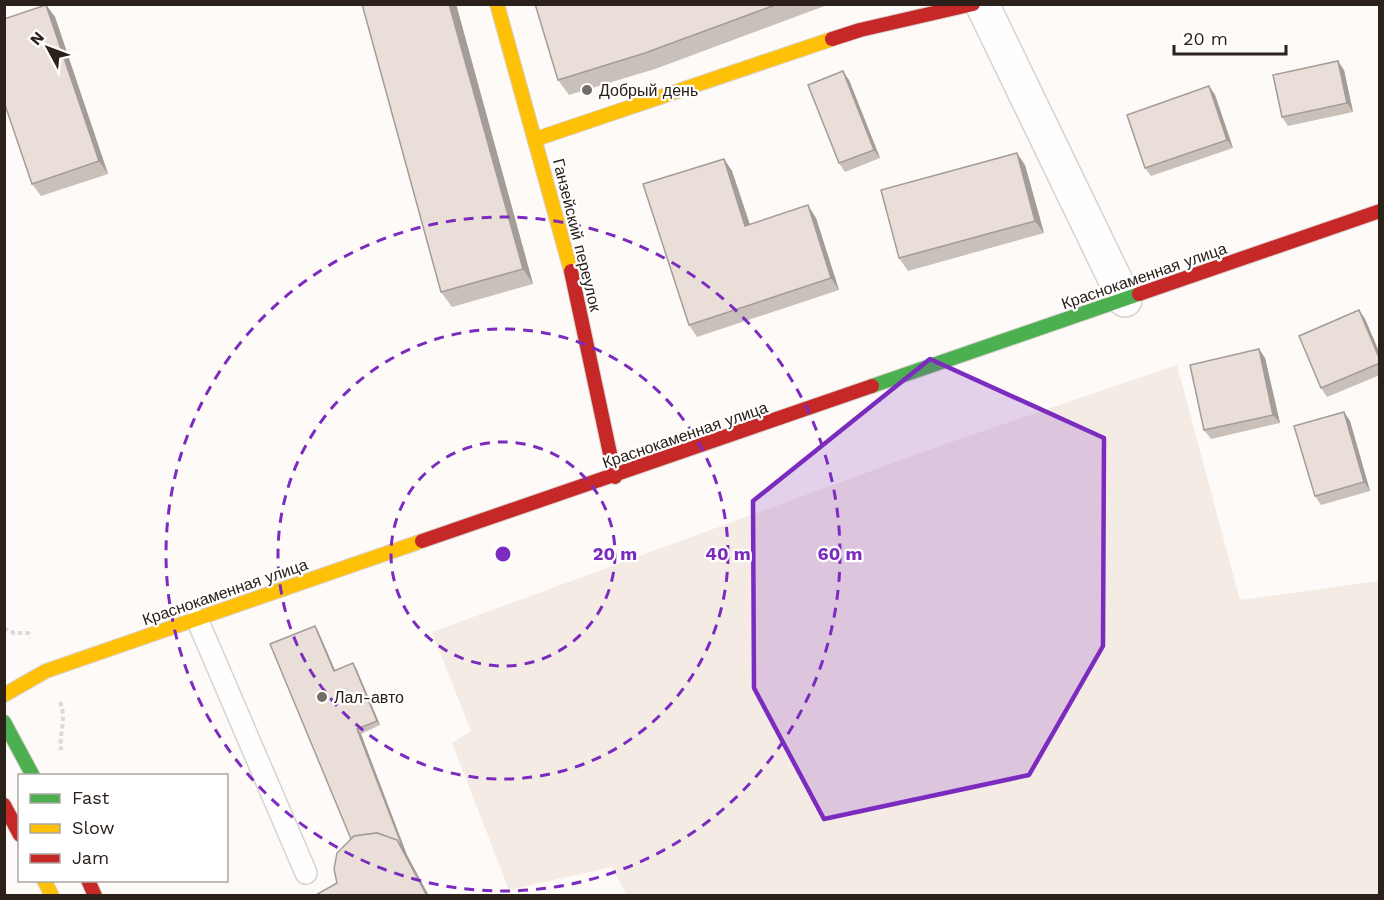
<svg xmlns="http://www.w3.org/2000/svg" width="1384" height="900" viewBox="0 0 1384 900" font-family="'Work Sans',sans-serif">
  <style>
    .built { fill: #f4ebe5 }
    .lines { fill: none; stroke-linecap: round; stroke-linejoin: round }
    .lane-casing { stroke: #d9d2ce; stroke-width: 24 }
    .street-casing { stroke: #d9d2ce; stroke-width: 36 }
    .fast-casing { stroke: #d9d2ce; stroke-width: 16 }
    .slow-casing { stroke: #d9d2ce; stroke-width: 16 }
    .jam-casing { stroke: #d9d2ce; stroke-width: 16 }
    .path { stroke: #dbdad8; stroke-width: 4; stroke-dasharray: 4.5 3; stroke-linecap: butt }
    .lane { stroke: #fffefe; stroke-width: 21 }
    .street { stroke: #fffefe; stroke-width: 33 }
    .fast { stroke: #4caf50; stroke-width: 14 }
    .slow { stroke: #ffc107; stroke-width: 14 }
    .jam { stroke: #c62828; stroke-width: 14 }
    .wall { fill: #c9c0ba }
    .shaded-wall { fill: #a49c97 }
    .building { fill: #eadfd8; stroke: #a49c97; stroke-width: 1.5 }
    .marked { fill: #7b2cbf; fill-opacity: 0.2; stroke: #7b2cbf; stroke-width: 4.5; stroke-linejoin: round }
    .ring { fill: none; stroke: #7b2cbf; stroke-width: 3; stroke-dasharray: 10 8 }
    .poi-dot { fill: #746c67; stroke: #fff; stroke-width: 2 }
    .labels { text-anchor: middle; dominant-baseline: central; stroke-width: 4.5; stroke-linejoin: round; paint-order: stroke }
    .poi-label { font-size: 16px; fill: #2b201a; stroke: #fff; text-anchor: start }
    .street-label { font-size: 16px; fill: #2b201a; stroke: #fff }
    .centre { fill: #7b2cbf; stroke: #fff; stroke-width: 3 }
    .ring-label { font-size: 18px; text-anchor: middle; font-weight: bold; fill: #7b2cbf; stroke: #fff; stroke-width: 4.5; stroke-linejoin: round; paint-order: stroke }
  </style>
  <rect width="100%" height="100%" fill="#fdfaf7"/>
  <polygon class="built" points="1177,365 1240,600 1379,581 1379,895 627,896 612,867 509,890 452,743 471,731 432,632 942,445"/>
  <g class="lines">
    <defs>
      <polyline id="lane" points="197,619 306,873"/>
      <polyline id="street" points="982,4 1125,300"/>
      <g id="fast">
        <polyline points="872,386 1139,294"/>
        <polyline points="4,722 33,776"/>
      </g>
      <g id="slow">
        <polyline points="497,4 571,271"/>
        <polyline points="536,139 832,39"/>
        <polyline points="4,695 46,671 422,541"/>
        <polyline points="44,880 52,896"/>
      </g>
      <g id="jam">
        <polyline points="832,39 860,30 973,4"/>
        <polyline points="571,271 615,477"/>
        <polyline points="1139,294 1380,211"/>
        <polyline points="422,541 872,386"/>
        <polyline points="4,805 20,835"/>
        <polyline points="88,880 95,896"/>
      </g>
    </defs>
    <use href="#lane" class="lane-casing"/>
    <use href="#street" class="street-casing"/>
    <use href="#fast" class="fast-casing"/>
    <use href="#slow" class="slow-casing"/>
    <use href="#jam" class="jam-casing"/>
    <g class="path">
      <polyline points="4,628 14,633 28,633 30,638"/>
      <path d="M60,702C67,718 59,733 61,750"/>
    </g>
    <use href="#lane" class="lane"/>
    <use href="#street" class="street"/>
    <use href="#fast" class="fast"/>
    <use href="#slow" class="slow"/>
    <use href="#jam" class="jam"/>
  </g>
  <g class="wall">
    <polygon points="362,4 456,4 533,284 452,307 441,292"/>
    <polygon points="535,4 830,4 655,69 569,95 558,80"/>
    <polygon points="46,5 55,17 108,174 41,196 32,184"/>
    <polygon points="1344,70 1353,112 1288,126 1282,117"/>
    <polygon points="849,80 880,158 845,172 839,163"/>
    <polygon points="1209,86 1215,95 1233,148 1151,176 1145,168"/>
    <polygon points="724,159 732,171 750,224 816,218 839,290 697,337 689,325"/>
    <polygon points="1025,165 1044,233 908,271 899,258"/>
    <polygon points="1359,310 1365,319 1380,354 1380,375 1327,397 1321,388"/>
    <polygon points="1259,349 1265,358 1280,423 1211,439 1204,430"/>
    <polygon points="1344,412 1350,421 1370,491 1321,505 1315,496"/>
    <polygon points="315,626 318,631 335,670 356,668 380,725 361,734 407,855 429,896 314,896 337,883 351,839"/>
  </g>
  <g class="shaded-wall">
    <polygon points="449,4 456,4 533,284 523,269"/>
    <polygon points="46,5 55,17 108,174 99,161"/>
    <polygon points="1338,61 1344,70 1353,112 1347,103"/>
    <polygon points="843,71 849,80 880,158 874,150"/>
    <polygon points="1209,86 1215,95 1233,148 1227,140"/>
    <polygon points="1017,153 1025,165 1044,233 1035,221"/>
    <polygon points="724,159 732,171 754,238 745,226"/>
    <polygon points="808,205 816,218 839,290 831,278"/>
    <polygon points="1359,310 1365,319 1380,354 1380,360"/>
    <polygon points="1259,349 1265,358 1280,423 1273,415"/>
    <polygon points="1344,412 1350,421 1370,491 1364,482"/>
    <polygon points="315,626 318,631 337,675 334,671"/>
    <polygon points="353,663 356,668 380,725 377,721"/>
    <polygon points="357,729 361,734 407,855 429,896 427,896 397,840"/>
  </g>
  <g class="building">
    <polygon points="362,4 449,4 523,269 441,292"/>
    <polygon points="535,4 778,4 645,53 558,80"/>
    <polygon points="46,5 99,161 32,184 4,102 4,19"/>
    <polygon points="1338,61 1347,103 1282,117 1273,75"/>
    <polygon points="843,71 874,150 839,163 808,85"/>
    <polygon points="1209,86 1227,140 1145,168 1127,115"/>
    <polygon points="1017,153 1035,221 899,258 881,190"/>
    <polygon points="724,159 745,226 808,205 831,278 689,325 643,184"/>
    <polygon points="1359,310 1380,360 1380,363 1321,388 1299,336"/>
    <polygon points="1259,349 1273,415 1204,430 1190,365"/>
    <polygon points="1344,412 1364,482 1315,496 1294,426"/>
    <polygon points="315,626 334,671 353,663 377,721 357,729 404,851 397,840 377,833 354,836 351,839 270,644"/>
    <polygon points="377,833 397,840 427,896 314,896 337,883 334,869 337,853 354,836"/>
  </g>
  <path class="marked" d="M930,359L1104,438L1103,646L1029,775L824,819L754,688L753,501Z"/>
  <g class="ring">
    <circle cx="503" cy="554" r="112"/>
    <circle cx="503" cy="554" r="225"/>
    <circle cx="503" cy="554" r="337"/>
  </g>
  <g class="poi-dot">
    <circle cx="587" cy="90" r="6"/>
    <circle cx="322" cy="697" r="6"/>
  </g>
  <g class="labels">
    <g class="poi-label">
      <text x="599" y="90">Добрый день</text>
      <text x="334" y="697">Лал-авто</text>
    </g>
    <g class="street-label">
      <text transform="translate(577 235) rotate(76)">Ганзейский переулок</text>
      <text transform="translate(1144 276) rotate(-19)">Краснокаменная улица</text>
      <text transform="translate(685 435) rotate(-19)">Краснокаменная улица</text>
      <text transform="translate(225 592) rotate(-19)">Краснокаменная улица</text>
    </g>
  </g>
  <circle cx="503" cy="554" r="9" class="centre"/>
  <g class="ring-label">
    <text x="615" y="560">20 m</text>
    <text x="728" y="560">40 m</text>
    <text x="840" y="560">60 m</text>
  </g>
  <rect width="1384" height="900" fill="none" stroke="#2b201a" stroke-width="12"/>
  <rect x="18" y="774" width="210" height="108" fill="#ffffff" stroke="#aaa6a3" stroke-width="1.5"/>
  <rect x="30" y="794" width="30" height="9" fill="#4caf50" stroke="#aaa6a3" stroke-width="1.5"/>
  <text x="72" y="804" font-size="18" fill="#2b201a">Fast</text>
  <rect x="30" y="824" width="30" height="9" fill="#ffc107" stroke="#aaa6a3" stroke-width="1.5"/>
  <text x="72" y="834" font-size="18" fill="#2b201a">Slow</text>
  <rect x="30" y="854" width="30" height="9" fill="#c62828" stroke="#aaa6a3" stroke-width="1.5"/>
  <text x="72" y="864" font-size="18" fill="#2b201a">Jam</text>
  <g transform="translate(48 48) rotate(311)" stroke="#ffffff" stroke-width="4.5" paint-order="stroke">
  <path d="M0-4.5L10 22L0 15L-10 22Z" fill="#2b201a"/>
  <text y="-9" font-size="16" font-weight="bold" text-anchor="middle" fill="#2b201a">N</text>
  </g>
  <path d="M1174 45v9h112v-9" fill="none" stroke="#2b201a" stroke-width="3"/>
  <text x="1183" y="45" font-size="18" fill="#2b201a" stroke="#ffffff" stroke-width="4.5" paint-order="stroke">20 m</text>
</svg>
